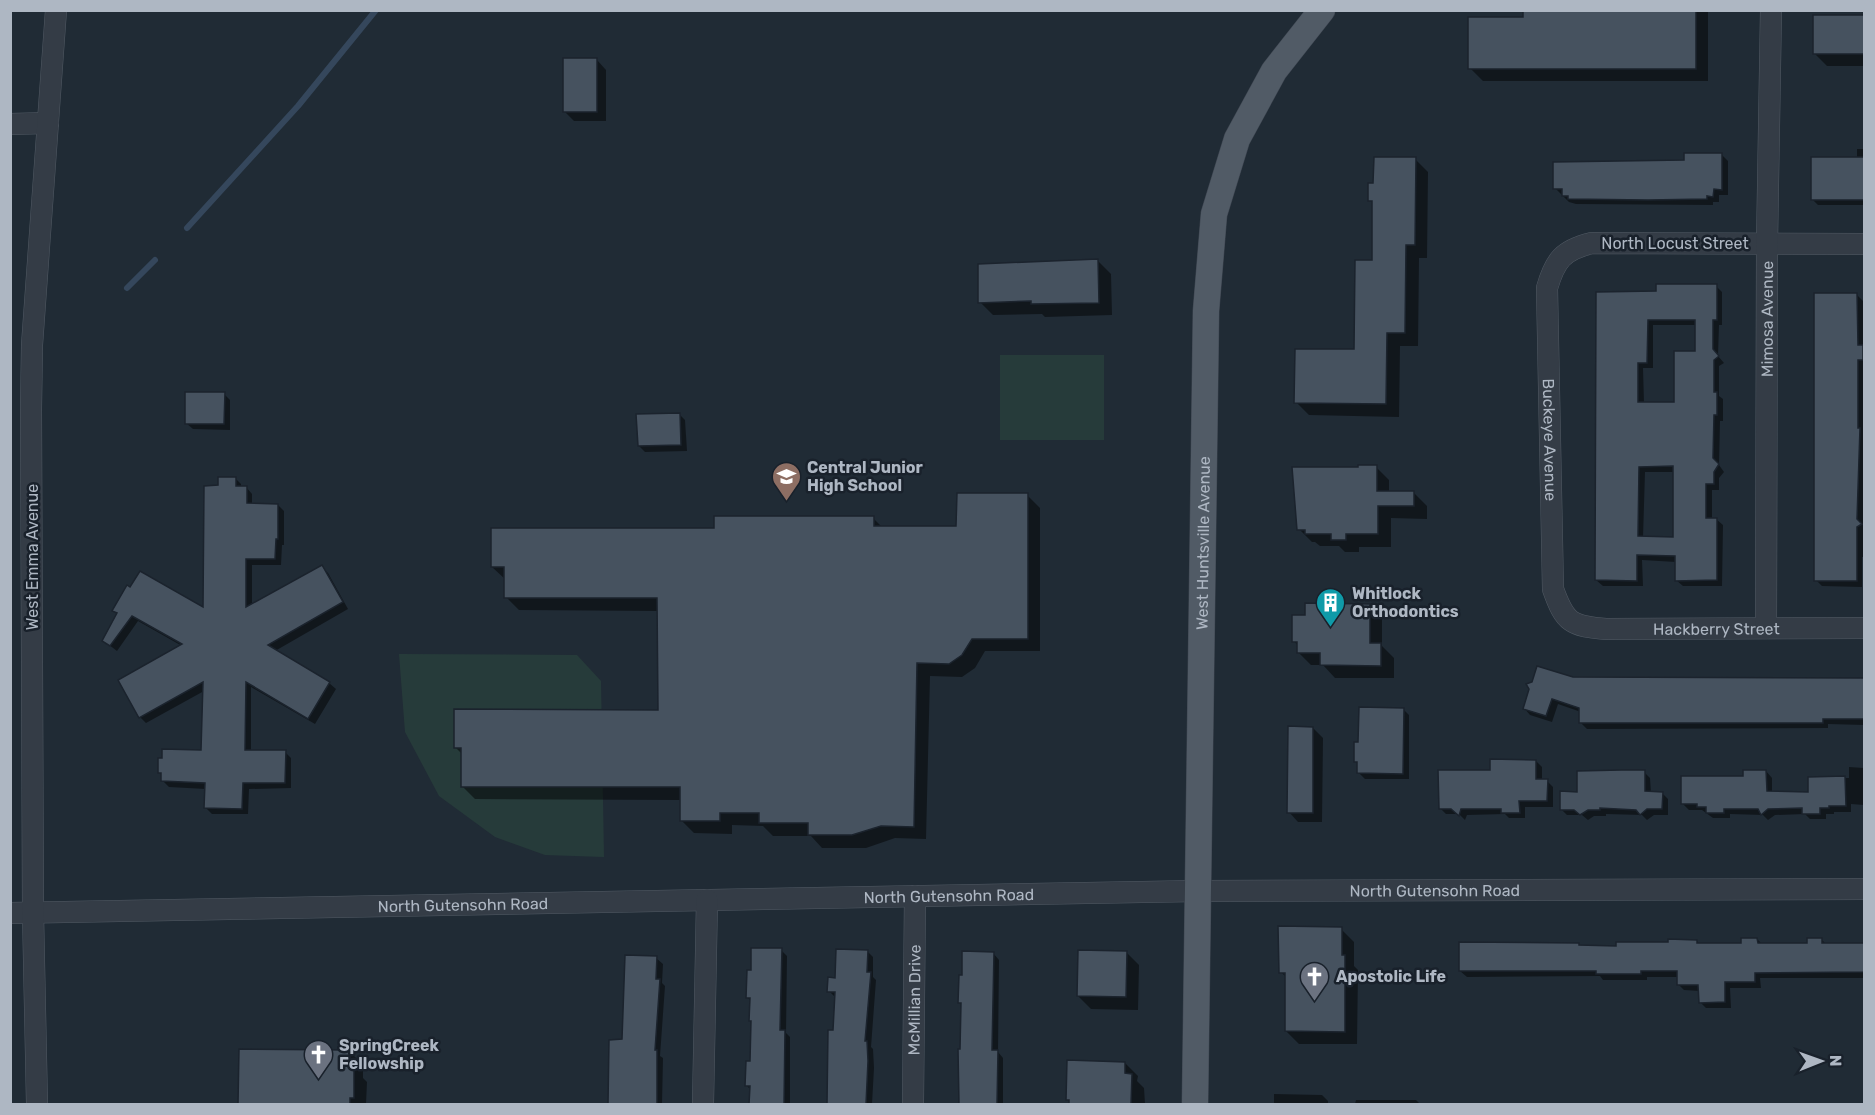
<svg xmlns="http://www.w3.org/2000/svg" width="1875" height="1115" viewBox="0 0 1875 1115" font-family="Rubik,sans-serif">
  <style>
    .green { fill: #263b3a }
    .shadow { fill: #0007; fill-rule: evenodd }
    .lines { fill: none; stroke-linecap: round; stroke-linejoin: round }
    .stream { stroke: #35475c; stroke-width: 6 }
    .building { fill: #46525f; stroke: #1b232d; stroke-width: 1.5; fill-rule: evenodd }
    .minor-casing { stroke: #515a64; stroke-width: 22 }
    .major-casing { stroke: #3d4550; stroke-width: 27 }
    .minor { stroke: #343c46; stroke-width: 21 }
    .major { stroke: #515b66; stroke-width: 26 }
    .labels { text-anchor: middle; dominant-baseline: central; stroke-width: 5; stroke-linejoin: round; paint-order: stroke }
    .street-label { font-size: 16px; fill: #aeb7c3; stroke: #19212b }
    .poi-label { font-size: 16px; font-weight: bold; fill: #aeb7c3; stroke: #19212b; text-anchor: start }
  </style>
  <rect width="100%" height="100%" fill="#202b35"/>
  <g class="green">
    <rect x="1000" y="355" width="104" height="85"/>
    <polygon points="399,654 577,655 601,681 604,857 545,855 495,837 439,796 405,732"/>
  </g>
  <g class="shadow">
    <polygon points="1524,10 1708,10 1708,81 1483,81 1470,68 1524,19"/>
    <polygon points="1814,17 1864,17 1864,66 1827,66 1814,53"/>
    <polygon points="597,60 606,70 606,121 574,121 564,111"/>
    <polygon points="1857,149 1864,149 1864,205 1818,205 1812,199 1857,158"/>
    <polygon points="1722,155 1728,161 1728,195 1719,195 1719,202 1713,202 1713,205 1576,204 1569,202 1555,188"/>
    <polygon points="1415,159 1428,172 1427,258 1419,258 1418,346 1400,346 1399,417 1309,415 1296,402 1355,351 1373,262 1374,204 1370,200 1375,184"/>
    <polygon points="1098,261 1111,274 1112,315 1045,317 1042,314 993,315 980,302 1032,264 1032,262"/>
    <path d="M1716,286L1722,292V325H1719L1718,356L1724,363L1719,366V396L1723,399V421H1720L1719,465L1724,472L1719,478V490H1712V519H1716L1723,525L1722,586H1683L1676,580V562L1642,560L1643,586H1603L1596,580L1597,293H1658ZM1653,325H1696V352L1675,403H1644L1643,368H1653ZM1645,472H1675V539L1643,538Z"/>
    <polygon points="1856,294 1863,301 1864,349 1864,557 1862,557 1862,587 1822,586 1816,580"/>
    <polygon points="224,394 230,400 230,430 193,429 186,423"/>
    <polygon points="679,414 685,420 687,451 645,452 639,446"/>
    <polygon points="1376,467 1389,480 1389,493 1414,493 1427,506 1427,519 1391,518 1391,547 1359,547 1359,552 1345,552 1339,546 1320,546 1315,542 1312,542 1299,529"/>
    <polygon points="235,478 241,484 241,487 246,487 252,494 252,505 278,505 284,511 284,545 282,545 281,565 252,565 252,606 321,567 328,573 348,609 275,651 329,683 336,689 315,724 251,687 251,751 285,752 291,758 291,788 249,789 248,814 212,814 206,808 206,789 169,787 163,781 163,776 159,772 164,759 203,752 204,691 146,723 140,717 182,646 138,621 117,651 104,641 118,614 114,611 204,610 220,487"/>
    <polygon points="1027,495 1040,508 1040,651 985,651 975,668 962,677 930,676 926,839 895,838 866,848 822,848 811,836 773,836 763,826 732,825 732,834 694,833 681,820 681,800 475,799 462,786 463,755 455,747 659,711 659,611 519,610 506,597 506,580 492,567 715,530 873,518 883,528 958,528"/>
    <polygon points="1369,605 1382,618 1382,646 1394,658 1394,678 1335,678 1323,665 1311,665 1298,652 1298,646 1294,641 1306,616"/>
    <polygon points="1573,679 1864,679 1864,725 1828,724 1828,728 1587,729 1581,723 1581,712 1558,704 1552,722 1530,715 1524,708"/>
    <polygon points="1403,709 1409,715 1409,779 1365,779 1358,772 1359,765 1355,761 1359,744"/>
    <polygon points="1313,728 1323,738 1322,822 1298,822 1289,812"/>
    <polygon points="1536,761 1542,767 1542,780 1547,781 1553,787 1553,807 1525,807 1525,818 1509,818 1505,814 1467,815 1465,820 1459,814 1446,814 1440,808 1491,772"/>
    <polygon points="1849,767 1864,768 1864,805 1851,804 1851,812 1834,812 1834,814 1826,814 1826,819 1810,819 1805,814 1775,815 1768,820 1763,815 1730,814 1730,818 1713,818 1702,810 1689,810 1683,804 1744,778 1766,771 1772,778 1772,792 1810,793 1810,779 1849,778"/>
    <polygon points="1644,772 1650,778 1651,793 1662,793 1668,799 1668,815 1654,815 1647,820 1642,815 1606,814 1606,816 1594,816 1588,820 1582,815 1567,815 1561,809 1578,793"/>
    <polygon points="1341,929 1354,942 1354,966 1358,970 1357,1044 1299,1044 1286,1031 1287,978 1281,972"/>
    <polygon points="1757,939 1762,944 1809,944 1821,939 1826,944 1864,944 1864,978 1760,978 1761,988 1730,988 1731,1008 1706,1008 1700,1002 1700,991 1684,990 1678,984 1678,977 1647,977 1647,980 1603,980 1600,976 1467,977 1460,971 1578,944 1581,947 1617,947 1697,941 1700,945 1743,944"/>
    <polygon points="781,950 787,956 786,1033 790,1037 790,1104 751,1104 751,1090 747,1086 751,1063 752,1022 751,1021 751,1001 748,998 752,972"/>
    <polygon points="867,951 873,957 873,977 876,980 871,1047 873,1049 874,1068 872,1104 828,1104 829,1032 835,1032 836,998 829,991 836,979"/>
    <polygon points="1126,952 1139,965 1138,1010 1091,1009 1078,996"/>
    <polygon points="993,953 999,960 998,1052 1003,1058 1003,1104 960,1104 959,1051 961,1051 962,1005 960,1002"/>
    <polygon points="656,958 663,964 662,983 665,986 660,1056 663,1058 662,1104 609,1104 610,1041 623,1040"/>
    <polygon points="240,1050 350,1052 363,1065 363,1078 367,1082 366,1104 239,1104"/>
    <polygon points="1125,1063 1138,1076 1137,1081 1144,1088 1145,1104 1071,1104 1067,1099"/>
    <polygon points="1274,1094 1322,1095 1328,1101 1328,1104 1274,1104"/>
    <polygon points="1356,1100 1416,1100 1420,1104 1355,1104"/>
  </g>
  <g class="lines">
    <g class="stream">
      <polyline points="187,228 298,106 376,10"/>
      <polyline points="127,288 155,260"/>
    </g>
  </g>
  <g class="building">
    <polygon points="1523,10 1696,10 1696,69 1468,69 1468,17 1523,17"/>
    <rect x="1813" y="15" width="51" height="39"/>
    <rect x="563" y="58" width="34" height="54"/>
    <polygon points="1684,153 1722,153 1722,190 1714,189 1713,197 1707,196 1707,199 1648,200 1568,199 1568,196 1562,196 1562,189 1553,189 1553,162 1684,160"/>
    <polygon points="1374,157 1416,157 1415,245 1406,245 1405,333 1387,333 1386,404 1294,403 1295,349 1354,349 1355,260 1372,260 1372,201 1368,201 1368,183 1373,183"/>
    <rect x="1811" y="157" width="53" height="43"/>
    <polygon points="1098,259 1099,303 1031,304 1031,301 978,303 978,264"/>
    <path d="M1656,284H1717V320H1713V349L1719,356L1714,360V392H1717V415H1714L1713,458L1719,464L1714,472V484H1706V518H1717V580L1675,581V556L1637,555V581L1595,580L1596,292L1656,291ZM1648,320H1695V351H1674V402H1638V363H1647ZM1673,466V537L1638,536L1639,467Z"/>
    <polygon points="1814,293 1857,293 1858,345 1863,345 1863,360 1858,360 1858,428 1860,428 1857,519 1862,524 1857,527 1857,581 1814,581"/>
    <polygon points="185,392 225,392 224,424 185,424"/>
    <polygon points="680,413 681,445 638,446 636,414"/>
    <polygon points="1358,465 1377,465 1377,491 1414,491 1414,506 1378,506 1378,534 1346,534 1346,540 1331,540 1331,534 1305,534 1305,530 1297,530 1292,467 1358,467"/>
    <polygon points="218,477 236,477 236,486 247,486 247,503 278,504 278,539 276,539 275,559 246,559 246,607 322,565 343,602 268,645 330,682 308,719 246,682 245,750 286,750 285,783 243,783 242,809 204,808 205,783 161,781 161,773 158,773 158,758 162,758 162,749 201,750 203,682 139,718 118,680 182,644 132,616 110,646 102,641 117,613 112,611 127,585 130,587 140,571 203,607 204,486 218,485"/>
    <polygon points="957,493 1028,493 1028,639 972,639 962,655 949,664 917,663 914,827 881,826 852,835 808,835 808,823 759,823 759,813 720,813 720,821 680,821 680,787 461,787 461,748 454,748 454,709 658,710 657,598 504,598 504,567 491,567 491,528 714,528 714,516 874,516 874,526 956,526"/>
    <polygon points="1305,603 1370,604 1370,643 1381,643 1381,666 1320,665 1320,653 1297,653 1297,642 1292,642 1292,615 1305,615"/>
    <polygon points="1537,666 1573,677 1864,678 1864,719 1823,719 1823,723 1579,723 1579,708 1552,699 1546,716 1523,709 1529,689 1526,684 1532,682"/>
    <polygon points="1359,707 1404,708 1403,774 1357,773 1357,762 1354,762 1354,742 1358,742"/>
    <polygon points="1288,726 1313,727 1313,813 1287,813"/>
    <polygon points="1490,759 1536,760 1536,779 1548,779 1547,801 1519,801 1520,813 1501,813 1501,809 1461,809 1459,816 1451,809 1439,809 1438,770 1490,770"/>
    <polygon points="1621,770 1645,770 1645,791 1663,792 1662,809 1647,809 1640,815 1636,810 1600,808 1600,810 1588,810 1580,815 1574,810 1560,810 1560,791 1577,792 1577,771"/>
    <polygon points="1743,770 1766,770 1767,791 1808,792 1808,777 1845,776 1846,806 1829,806 1829,808 1820,808 1820,814 1802,814 1802,808 1768,809 1761,815 1758,809 1724,809 1724,813 1706,813 1706,807 1697,807 1697,804 1681,804 1681,776 1743,776"/>
    <polygon points="1278,926 1342,927 1342,955 1345,955 1345,1032 1285,1031 1285,973 1279,973"/>
    <polygon points="1741,938 1757,938 1758,943 1807,943 1807,938 1822,938 1822,943 1864,943 1864,972 1755,973 1755,982 1725,982 1725,1002 1699,1003 1698,985 1677,985 1677,971 1641,971 1641,974 1596,974 1596,971 1459,971 1459,942 1579,943 1579,945 1616,946 1616,942 1668,942 1668,939 1697,940 1697,943 1741,943"/>
    <polygon points="751,948 782,948 780,1030 785,1030 784,1104 749,1104 750,1086 745,1086 746,1061 750,1061 751,1021 749,1021 750,998 746,998 747,970 751,970"/>
    <polygon points="836,949 868,950 867,972 871,972 865,1041 867,1041 868,1061 866,1104 827,1104 828,1030 833,1030 835,992 827,992 828,977 835,978"/>
    <polygon points="1078,950 1127,951 1126,997 1077,996"/>
    <polygon points="962,951 994,952 992,1050 998,1050 997,1104 959,1104 958,1049 960,1049 961,1003 958,1003 959,975 962,975"/>
    <polygon points="625,955 657,956 656,979 660,979 655,1050 657,1050 657,1104 608,1104 609,1040 622,1039"/>
    <polygon points="239,1049 350,1050 350,1067 354,1067 354,1098 350,1098 350,1104 238,1104"/>
    <polygon points="1067,1060 1125,1062 1125,1073 1132,1074 1131,1104 1069,1104 1069,1100 1066,1100"/>
  </g>
  <g class="lines">
    <defs>
      <g id="minor">
        <polyline points="10,124 48,123"/>
        <path id="s1" d="M1864,244L1592,243C1563,250 1555,260 1547,288L1553,589C1565,623 1571,626 1606,629L1864,628"/>
        <path id="s2" d="M1766,628L1767,244L1771,10"/>
        <path id="s3" d="M10,913L1198,891L1864,889"/>
        <polyline points="37,1104 33,913 31,409 32,345 56,10"/>
        <polyline points="703,1104 707,900"/>
        <path id="s4" d="M913,1104L915,896"/>
      </g>
      <g id="major">
        <path id="s5" d="M1195,1104L1206,311L1214,214L1237,139L1274,71L1322,10"/>
      </g>
    </defs>
    <use href="#minor" class="minor-casing"/>
    <use href="#major" class="major-casing"/>
    <use href="#minor" class="minor"/>
    <use href="#major" class="major"/>
  </g>
  <defs>
    <symbol id="school-pin" viewBox="-11 -11 22 30"><path d="M0 17L-7.5 6A9.5 9.5 0 1 1 7.5 6Z" fill="#8d6e63" stroke="#19212b"/><path d="M0-5L7-2L0 1L-7-2ZM-4 1L0 2.5L4 1V4Q0 6-4 4Z" fill="#fff"/></symbol>
    <symbol id="building-pin" viewBox="-11 -11 22 30"><path d="M0 17L-7.5 6A9.5 9.5 0 1 1 7.5 6Z" fill="#0f9aa8" stroke="#19212b"/><path d="M-4-6H4V6H1V3H-1V6H-4ZM-2.5-4.3h1.7v1.8h-1.7ZM.8-4.3h1.7v1.8H.8ZM-2.5-1h1.7V.8h-1.7ZM.8-1h1.7V.8H.8Z" fill="#fff"/></symbol>
    <symbol id="church-pin" viewBox="-11 -11 22 30"><path d="M0 17L-7.5 6A9.5 9.5 0 1 1 7.5 6Z" fill="#6b7280" stroke="#19212b"/><path d="M-1.2-6h2.4v3.5h3.3v2.4h-3.3V6h-2.4V-.1h-3.3v-2.4h3.3Z" fill="#fff"/></symbol>
  </defs>
  <g fill-rule="evenodd">
    <use href="#school-pin" x="770" y="460" width="33" height="45"/>
    <use href="#building-pin" x="1314" y="586" width="33" height="45"/>
    <use href="#church-pin" x="1298" y="960" width="33" height="45"/>
    <use href="#church-pin" x="302" y="1038" width="33" height="45"/>
  </g>
  <g class="labels">
    <g class="street-label">
      <text x="1675" y="243">North Locust Street</text>
      <text stroke="none"><textPath href="#s2" startOffset="309">Mimosa Avenue</textPath></text>
      <text stroke="none"><textPath href="#s1" startOffset="492">Buckeye Avenue</textPath></text>
      <text stroke="none"><textPath href="#s5" startOffset="561">West Huntsville Avenue</textPath></text>
      <text transform="translate(32 557) rotate(-90)">West Emma Avenue</text>
      <text stroke="none"><textPath href="#s1" startOffset="825">Hackberry Street</textPath></text>
      <text stroke="none"><textPath href="#s3" startOffset="1425">North Gutensohn Road</textPath></text>
      <text stroke="none"><textPath href="#s3" startOffset="939">North Gutensohn Road</textPath></text>
      <text stroke="none"><textPath href="#s3" startOffset="453">North Gutensohn Road</textPath></text>
      <text stroke="none"><textPath href="#s4" startOffset="104">McMillian Drive</textPath></text>
    </g>
    <g class="poi-label">
      <text x="807" y="467">Central Junior<tspan x="807" dy="18">High School</tspan></text>
      <text x="1352" y="593">Whitlock<tspan x="1352" dy="18">Orthodontics</tspan></text>
      <text x="1336" y="976">Apostolic Life</text>
      <text x="339" y="1045">SpringCreek<tspan x="339" dy="18">Fellowship</tspan></text>
    </g>
  </g>
  <rect width="1875" height="1115" fill="none" stroke="#aeb7c3" stroke-width="24"/>
  <g transform="translate(1821 1061) rotate(89)" stroke="#19212b" stroke-width="4.5" paint-order="stroke">
  <path d="M0-4.5L10 22L0 15L-10 22Z" fill="#aeb7c3"/>
  <text y="-9" font-size="16" font-weight="bold" text-anchor="middle" fill="#aeb7c3">N</text>
  </g>
</svg>
